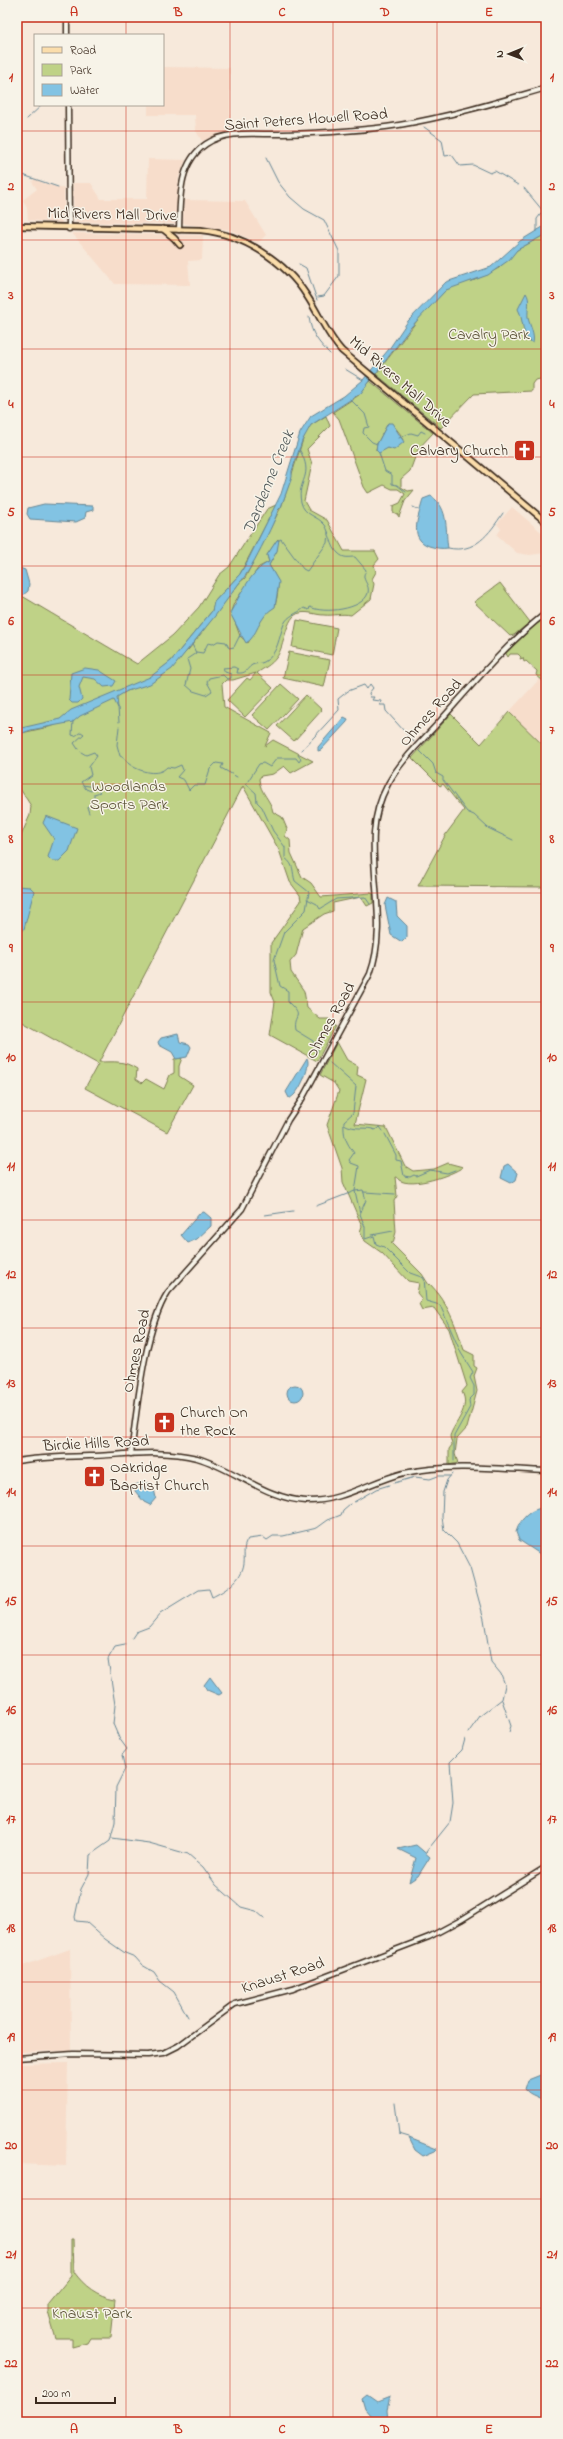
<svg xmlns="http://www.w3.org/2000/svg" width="563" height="2439" viewBox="0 0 563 2439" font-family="'Indie Flower',sans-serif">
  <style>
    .built { fill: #f7ddcb }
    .green { fill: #bfd287; stroke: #7d7e52; fill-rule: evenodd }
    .water { fill: #82c3e3; stroke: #668694 }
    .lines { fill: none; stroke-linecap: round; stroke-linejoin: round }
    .stream { stroke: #668694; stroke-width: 1 }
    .secondary-casing { stroke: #3b2a1e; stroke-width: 7 }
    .primary-casing { stroke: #3b2a1e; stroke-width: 8 }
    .secondary { stroke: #f7f3e8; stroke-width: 4 }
    .primary { stroke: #fbddab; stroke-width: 4.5 }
    .grid { fill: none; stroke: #c8321e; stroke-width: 1; stroke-opacity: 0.55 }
    .labels { text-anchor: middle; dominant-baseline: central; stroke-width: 3; stroke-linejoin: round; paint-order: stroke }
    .street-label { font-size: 16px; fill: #3b2a1e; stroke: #f7f3e8 }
    .park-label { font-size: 16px; fill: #5c5438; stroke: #f7f3e8 }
    .poi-label { font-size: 16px; fill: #3b2a1e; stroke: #f7f3e8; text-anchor: start }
    .water-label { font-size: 17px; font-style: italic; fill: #505859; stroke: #f7f3e8 }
    .neatline { fill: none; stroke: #c8321e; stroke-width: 1.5 }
    .grid-label { font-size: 13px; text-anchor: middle; font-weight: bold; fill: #c8321e }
  </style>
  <rect width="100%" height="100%" fill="#f7e9db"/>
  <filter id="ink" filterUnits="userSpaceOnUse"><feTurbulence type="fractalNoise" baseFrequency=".025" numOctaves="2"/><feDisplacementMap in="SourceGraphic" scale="8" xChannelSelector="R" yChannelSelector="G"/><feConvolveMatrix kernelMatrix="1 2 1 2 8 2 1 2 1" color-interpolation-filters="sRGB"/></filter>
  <g filter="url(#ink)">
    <g class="built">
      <polygon points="163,67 230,68 230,131 202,141 196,131 195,115 148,115 148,105 163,105"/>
      <polygon points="148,159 186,160 179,177 175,224 78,222 74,219 73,183 91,183 101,199 147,199"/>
      <polygon points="35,178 44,183 64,188 64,218 61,223 28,220 27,208 23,200 37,189 32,182"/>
      <polygon points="184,200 245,201 266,235 258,243 230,230 185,224 183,222"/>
      <polygon points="72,233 203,235 202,260 188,261 190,285 115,284"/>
      <polygon points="512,507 546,536 545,553 530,555 517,553 497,535 501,529 497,524"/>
      <polygon points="546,617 546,748 509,712 546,672 522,635"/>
      <polygon points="70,1949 71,2051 17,2052 17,1968"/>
      <polygon points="68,2063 66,2166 17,2164 17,2064"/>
    </g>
    <g class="green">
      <polygon points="546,234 546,378 535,380 532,384 532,391 474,394 441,428 376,374 423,313 446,290 457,284 475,280 499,268 517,250"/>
      <path d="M370,381L433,433L418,449L410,471L401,479V487L408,491L414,490L405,501L399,517L397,514L393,512V506L400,503L405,494L398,489H392L384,485L368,493L364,487L339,419L333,412L359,395ZM388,423L394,426L401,435L399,438L403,439C399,449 395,448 386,448L379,452L376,450L377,444Z"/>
      <path d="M326,416L330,426L307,449L312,464L304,501L309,510L327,520L344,551H375L379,559L374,565L376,572L372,579L374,584L371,599L351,615C341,613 334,616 324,615C316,615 308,611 300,613C285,615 285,648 276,658C271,665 264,668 257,673L273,688L245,717L227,700L247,678L250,680L256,673L233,680H226L222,684L224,707L271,733L265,746L273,740L313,761L291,773L284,766L273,774L261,776L259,779C260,793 271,800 273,812L282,817L287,829L285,836L290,840L291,853L302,877L311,883L321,897L371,893L373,894V903L367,906L361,897L333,903V911L324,914L303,928L296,955L290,962L291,972L304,991L307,1008L320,1019H329L336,1026L317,1061L270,1035L275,1002L271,992V943L301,901L300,895L290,882L279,850L243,786L99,1062C115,1062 123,1060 137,1069L136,1079L142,1083L146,1079L164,1089L170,1075L174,1073V1059L182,1058L179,1066V1076L193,1085L167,1132L85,1088L98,1064L17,1019V845L30,815L31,806L17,784V734L53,726L165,673L189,649L240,582L245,578L282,505L306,430L311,425ZM278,539L277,550L269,565C279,582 280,586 275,606L265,613L248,643L240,636L231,611L234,603L259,567L269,562L267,555Z"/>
      <polygon points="276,505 240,574 214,602 212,611 171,661 155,674 158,676 70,717 17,732 17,593 137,664 173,635 199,607 219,575 229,567 267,509"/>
      <polygon points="500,583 530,622 514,635 510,636 474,602"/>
      <polygon points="546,617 546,678 543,681 536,675 537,671 526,661 524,662 523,658 520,659 521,657 518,654 510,654 508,657 505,652 522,635"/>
      <polygon points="297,620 337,628 332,655 292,647"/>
      <polygon points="289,652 330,660 324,687 283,678"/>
      <polygon points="281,684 298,699 269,730 252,715"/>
      <polygon points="306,695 322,710 294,741 277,726"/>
      <polygon points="509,712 546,748 546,887 418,886 446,834 464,810 443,784 440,786 412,758 451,714 481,744"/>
      <path d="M337,1042L347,1060L358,1066L357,1075L366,1079L355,1124L386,1127L405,1166L413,1171L434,1169L448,1163L463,1167C452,1175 412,1189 399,1180C398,1179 397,1177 395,1177L397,1196L394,1201L396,1232L393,1243H391L422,1274L429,1285L430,1284C447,1301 456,1326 464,1350L474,1355V1366L477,1368L474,1376L477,1391L467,1428L457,1439L455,1454L458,1463L449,1465V1449L452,1445C452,1443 450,1438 450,1436C454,1423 471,1408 462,1392L467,1386L449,1329L434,1308L422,1310L419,1304L422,1299L417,1293L419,1283L408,1281L382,1253L365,1241L360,1232L362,1226L343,1182L342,1168L327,1125L339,1091L334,1083L320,1075Z"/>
      <path d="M71,2240H73L74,2272C84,2286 97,2296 115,2299L111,2338H90L87,2343L72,2347V2339H56L48,2312V2304L71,2276Z"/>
    </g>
    <g class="water">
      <path d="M546,225V234L517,250L509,260L488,275L446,290L411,327L361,393L311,425L302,441L292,471V477L281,507L278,510C277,518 247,578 240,582L215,616L172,669L150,684L127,691L117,697L118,708L114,700L80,716L73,722L31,730L17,735V729L60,719L71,710L150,677L171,661L212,611L214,602L240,574L248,560L281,494L300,433L311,416L344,396L363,380L389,349L408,321L446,282L491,267L520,241Z"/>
      <path d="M526,293C531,300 527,309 528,318C530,326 535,335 533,343C521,338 524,319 518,309Z"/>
      <polygon points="388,423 392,423 404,442 394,450 388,448 379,453 376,450 377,444"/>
      <path d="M431,496C450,508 445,533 448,548C442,549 435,548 429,546C407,538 420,514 423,499Z"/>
      <polygon points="44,504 93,506 93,510 86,512 85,518 76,522 30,519 27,514 28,508"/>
      <path d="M277,540H279L277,551L269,565L279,582L275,607C258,616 257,638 246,643L242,636L239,637L241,634L230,613C240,596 251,570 269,562L267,555Z"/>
      <polygon points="17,567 25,570 29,584 28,591 23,595 17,593"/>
      <polygon points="85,668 99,670 116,681 113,686 104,687 95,679 83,677 79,687 82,699 78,703 72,703 69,700 71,673"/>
      <polygon points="344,717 348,719 347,722 321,750 318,751 318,747"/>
      <polygon points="46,816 77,828 69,851 59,861 52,861 48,857 54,839 43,823"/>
      <polygon points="17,886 30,887 34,891 24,929 17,938"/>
      <polygon points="388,898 396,902 397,916 407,926 407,937 402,942 391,935 385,905"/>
      <polygon points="178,1034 180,1042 189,1044 191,1047 187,1057 176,1059 172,1052 159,1045 158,1042 161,1038"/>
      <path d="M307,1058C312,1066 297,1098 289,1098L286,1092Z"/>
      <polygon points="508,1164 518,1173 516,1180 511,1183 501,1178 504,1166"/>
      <polygon points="204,1212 211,1218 211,1226 197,1239 188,1243 181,1235 200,1213"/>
      <circle cx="295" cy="1393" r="8"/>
      <polygon points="141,1483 149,1483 154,1489 156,1498 150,1505 144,1502 135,1491 135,1485"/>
      <path d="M546,1507V1558L519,1540L516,1532C521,1517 531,1509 546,1507Z"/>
      <polygon points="210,1677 222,1693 219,1695 207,1690 204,1685"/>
      <polygon points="416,1845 430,1857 418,1876 409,1882 416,1858 398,1849"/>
      <path d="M543,2074L546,2076V2103C540,2096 530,2096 525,2089L528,2080Z"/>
      <polygon points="409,2138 437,2149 435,2151 423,2156 415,2150"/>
      <polygon points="367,2395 377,2402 390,2397 387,2410 388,2422 376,2422 365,2409 362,2399"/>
    </g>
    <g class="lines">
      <g class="stream">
        <polyline points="27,119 42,105"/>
        <polyline points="424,127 442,140 445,156 452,155 460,166 473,165 490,173 495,171 518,185"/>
        <polyline points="266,158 278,182 290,197 304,209 324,220 339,251 339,276 324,296 318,297"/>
        <polyline points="17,173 58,187"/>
        <polyline points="524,188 543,211 537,219 537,230"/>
        <polyline points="299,264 306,268 317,300"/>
        <path d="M309,317C311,334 319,343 330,354"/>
        <polyline points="345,369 363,380"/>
        <polyline points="350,399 365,414 369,427 364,428 363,433 372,442 377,444"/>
        <polyline points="399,438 411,433 418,435 421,431 425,433"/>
        <polyline points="379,453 385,471 392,475 392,484 397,485 406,492"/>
        <polyline points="413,507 419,510"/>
        <polyline points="279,540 281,539 303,569 307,571 327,543 328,532"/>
        <path d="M448,548C475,554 489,534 503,513"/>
        <path d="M192,644L196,653L187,659L190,669L186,685L193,691L206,695L212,691L207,682L209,678L223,675L227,679L231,678V674L225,672L223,668L234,667L238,669L237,673C247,674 246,669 252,665C256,663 260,664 264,662C278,655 279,636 284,624C288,615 297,614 304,608L309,610L310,607C323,614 363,610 368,593C370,585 363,581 364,575C364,573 366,572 366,570L355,557C348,557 344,559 338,553C331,547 330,533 325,525C317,515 304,516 301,502C296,480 316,477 299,449"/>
        <polyline points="196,652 203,653 208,643 213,644 218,641 226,642 229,648 234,647 239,637"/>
        <polyline points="118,707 119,722"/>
        <polyline points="73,721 72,735 75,736 81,732 84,734 74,743 78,749"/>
        <path d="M119,727L117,745L120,756C125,758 126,761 129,764C140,772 158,777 167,767L174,768L181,765L183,770L177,777L184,780L189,790L194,785H205L210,769L216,763L223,764L221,768L237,777"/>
        <polyline points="302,750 339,710 338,699 348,691 364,685 367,689 370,684 373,688 369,693 370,697 374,697 372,700 381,701 380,705 385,705 386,711 414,742"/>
        <polyline points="420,751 433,764 436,773 443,777 443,780 467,812 474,815 488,828 513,840"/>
        <polyline points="81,752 86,755 94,752 97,756 89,767 91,775 81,782 86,789 91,791 96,787 100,792 94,794 94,801 87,807 89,813"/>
        <path d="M245,783L256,793L257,802L262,807L273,831L285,847V858C295,865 292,872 295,881L309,892L306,910L284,932L274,960L280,986L288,991V1002C306,1019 292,1013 295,1030L313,1041L318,1051"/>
        <polyline points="246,784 259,764 263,763 270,767 277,758 296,758 299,762 301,759 298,755"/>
        <polyline points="83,785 95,787"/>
        <polyline points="307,899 317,904 320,909 336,899 365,897 370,904"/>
        <path d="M330,1063L356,1086L353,1113L344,1121C343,1136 346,1142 354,1153L349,1160L351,1163L359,1166L355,1191L363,1190L366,1200L360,1214L365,1227V1239L374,1236L376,1244L384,1247L410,1273L424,1278L426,1301L440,1305L461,1353L473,1372L470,1378L474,1386V1395L469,1400L470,1407L454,1436V1461"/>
        <path d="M344,1124C355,1131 368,1126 375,1130L380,1127L383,1131"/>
        <polyline points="385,1134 396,1155 396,1160 401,1161 404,1176 410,1177 414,1175 416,1176 430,1170 447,1173 455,1170"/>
        <polyline points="364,1192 395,1194"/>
        <polyline points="316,1206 355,1191 360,1213"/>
        <polyline points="265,1215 293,1211"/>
        <polyline points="372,1235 393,1231"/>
        <polyline points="452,1474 447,1480 443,1492 442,1517 444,1530 457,1543 470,1568 484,1619 491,1662 501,1674 505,1685 502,1699 480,1716 468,1733"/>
        <polyline points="394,1483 415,1477 430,1479 438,1476 450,1476"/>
        <polyline points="354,1502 376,1489 389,1485"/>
        <path d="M132,1638L136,1632L149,1627L160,1614L199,1590L209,1589L212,1597C225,1591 242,1580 244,1563C245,1553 242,1548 248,1539L263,1537L267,1540L273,1536H283L317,1528L328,1520L341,1515L343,1510L350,1504"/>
        <polyline points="125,1645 115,1647 108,1659 115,1705 113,1724 119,1738 127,1749 122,1755 125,1769 116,1787 115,1822 110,1841 90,1855 89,1874 81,1889 75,1917 76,1921 86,1922 105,1939 125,1953 135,1957 142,1965 154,1972 160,1981 174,1992 188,2017"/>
        <polyline points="502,1700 511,1726 509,1732"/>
        <polyline points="112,1838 149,1843 188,1854 203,1867 216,1885 241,1907 256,1911 264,1918"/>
        <polyline points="426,1852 450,1822 453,1803 450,1762 462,1750 465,1739"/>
        <polyline points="395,2103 399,2134 409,2137"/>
      </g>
      <defs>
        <g id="secondary">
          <polyline points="67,17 67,35"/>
          <polyline points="68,105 69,229"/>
          <path d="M179,230C180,199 178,163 206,144C228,129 259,135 283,134C321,133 361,131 399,125C448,117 498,102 546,88"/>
          <path d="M131,1454C137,1409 144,1329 168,1292L242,1209L288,1120L302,1099L370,974C387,927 371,881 374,833C375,816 380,799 388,784C401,760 422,741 440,721C474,683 506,644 546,613"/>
          <path d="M17,1461C41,1457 65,1457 89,1456C125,1455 162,1449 197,1458C235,1469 266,1499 306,1501C342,1502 371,1481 404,1473C450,1463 500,1469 546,1471"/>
          <polyline points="17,2058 73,2054 148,2055 164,2053 178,2046 235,2004 293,1989 429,1937 461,1920 546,1867"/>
        </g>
        <g id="primary">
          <path d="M17,226L201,230C243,234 285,261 307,296C319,314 327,335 342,351L546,522"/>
          <polyline points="163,229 174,238 180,245"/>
        </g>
      </defs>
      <use href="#secondary" class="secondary-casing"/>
      <use href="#primary" class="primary-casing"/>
      <use href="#secondary" class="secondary"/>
      <use href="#primary" class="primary"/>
    </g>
  </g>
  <path class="grid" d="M126,17V35M230,17V2422M333,17V2422M437,17V2422M126,105V2422M17,131H546M17,240H546M17,349H546M17,457H546M17,566H546M17,675H546M17,784H546M17,893H546M17,1002H546M17,1111H546M17,1220H546M17,1328H546M17,1437H546M17,1546H546M17,1655H546M17,1764H546M17,1873H546M17,1982H546M17,2090H546M17,2199H546M17,2308H546"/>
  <defs>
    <symbol id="church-square" viewBox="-11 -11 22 22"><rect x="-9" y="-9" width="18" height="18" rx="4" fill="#c8321e" stroke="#f7f3e8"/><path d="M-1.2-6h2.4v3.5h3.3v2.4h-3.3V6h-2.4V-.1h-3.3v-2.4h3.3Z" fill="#fff"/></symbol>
  </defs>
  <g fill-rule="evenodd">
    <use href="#church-square" x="512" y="438" width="25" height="25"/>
    <use href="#church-square" x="152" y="1410" width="25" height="25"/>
    <use href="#church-square" x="82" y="1464" width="25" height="25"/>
  </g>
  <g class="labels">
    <g class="street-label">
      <text transform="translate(306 120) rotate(-4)">Saint Peters Howell Road</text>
      <text transform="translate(112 215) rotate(1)">Mid Rivers Mall Drive</text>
      <text transform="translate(400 382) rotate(41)">Mid Rivers Mall Drive</text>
      <text transform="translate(431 713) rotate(-48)">Ohmes Road</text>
      <text transform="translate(331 1021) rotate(-61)">Ohmes Road</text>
      <text transform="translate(137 1351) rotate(-78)">Ohmes Road</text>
      <text transform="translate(96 1444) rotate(-3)">Birdie Hills Road</text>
      <text transform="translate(283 1976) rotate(-18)">Knaust Road</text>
    </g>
    <g class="park-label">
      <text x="489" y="335">Cavalry Park</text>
      <text x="129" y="787">Woodlands<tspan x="129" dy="18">Sports Park</tspan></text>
      <text x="92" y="2314">Knaust Park</text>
    </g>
    <g class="poi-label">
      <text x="508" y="451" text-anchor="end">Calvary Church</text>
      <text x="180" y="1413">Church On<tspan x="180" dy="18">the Rock</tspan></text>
      <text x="110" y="1468">Oakridge<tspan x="110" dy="18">Baptist Church</tspan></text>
    </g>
    <g class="water-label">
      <text transform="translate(269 482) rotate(-68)">Dardenne Creek</text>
    </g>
  </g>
  <rect width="563" height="2439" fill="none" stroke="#f7f3e8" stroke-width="44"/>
  <rect x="34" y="34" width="130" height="72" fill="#f7f3e8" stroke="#aca397"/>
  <rect x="42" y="47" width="20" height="6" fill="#fbddab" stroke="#aca397"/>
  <text x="70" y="54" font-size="12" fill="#3b2a1e">Road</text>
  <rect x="42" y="64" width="20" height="12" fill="#bfd287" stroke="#aca397"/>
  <text x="70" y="74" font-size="12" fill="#3b2a1e">Park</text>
  <rect x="42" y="84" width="20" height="12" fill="#82c3e3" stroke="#aca397"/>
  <text x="70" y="94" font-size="12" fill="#3b2a1e">Water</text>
  <g transform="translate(509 54) rotate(269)" stroke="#f7f3e8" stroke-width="3" paint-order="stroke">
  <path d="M0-3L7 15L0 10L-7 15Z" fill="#3b2a1e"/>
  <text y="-6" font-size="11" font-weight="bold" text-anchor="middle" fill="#3b2a1e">N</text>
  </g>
  <path d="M36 2397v6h79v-6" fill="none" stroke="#3b2a1e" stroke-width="2"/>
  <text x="42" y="2397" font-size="12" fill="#3b2a1e" stroke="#f7f3e8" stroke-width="3" paint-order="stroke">200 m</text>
  <rect x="22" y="22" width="519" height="2395" class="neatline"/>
  <g class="grid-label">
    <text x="74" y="16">A</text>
    <text x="178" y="16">B</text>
    <text x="282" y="16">C</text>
    <text x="385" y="16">D</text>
    <text x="489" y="16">E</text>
    <text x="11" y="81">1</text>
    <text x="552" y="81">1</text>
    <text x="11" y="190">2</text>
    <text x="552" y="190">2</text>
    <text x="11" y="299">3</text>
    <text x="552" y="299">3</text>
    <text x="11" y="408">4</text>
    <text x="552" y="408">4</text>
    <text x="11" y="516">5</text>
    <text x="552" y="516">5</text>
    <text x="11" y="625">6</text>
    <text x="552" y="625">6</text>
    <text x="11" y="734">7</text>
    <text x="552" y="734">7</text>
    <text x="11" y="843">8</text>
    <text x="552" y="843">8</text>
    <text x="11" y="952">9</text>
    <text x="552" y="952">9</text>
    <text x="11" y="1061">10</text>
    <text x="552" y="1061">10</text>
    <text x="11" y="1170">11</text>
    <text x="552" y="1170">11</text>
    <text x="11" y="1278">12</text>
    <text x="552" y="1278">12</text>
    <text x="11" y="1387">13</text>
    <text x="552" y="1387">13</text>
    <text x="11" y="1496">14</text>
    <text x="552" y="1496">14</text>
    <text x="11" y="1605">15</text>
    <text x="552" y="1605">15</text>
    <text x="11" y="1714">16</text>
    <text x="552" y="1714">16</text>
    <text x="11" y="1823">17</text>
    <text x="552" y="1823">17</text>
    <text x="11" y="1932">18</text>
    <text x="552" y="1932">18</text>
    <text x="11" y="2041">19</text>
    <text x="552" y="2041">19</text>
    <text x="11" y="2149">20</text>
    <text x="552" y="2149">20</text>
    <text x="11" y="2258">21</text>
    <text x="552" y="2258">21</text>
    <text x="11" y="2367">22</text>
    <text x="552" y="2367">22</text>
    <text x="74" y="2433">A</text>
    <text x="178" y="2433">B</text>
    <text x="282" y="2433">C</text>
    <text x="385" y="2433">D</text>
    <text x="489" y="2433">E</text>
  </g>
</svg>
